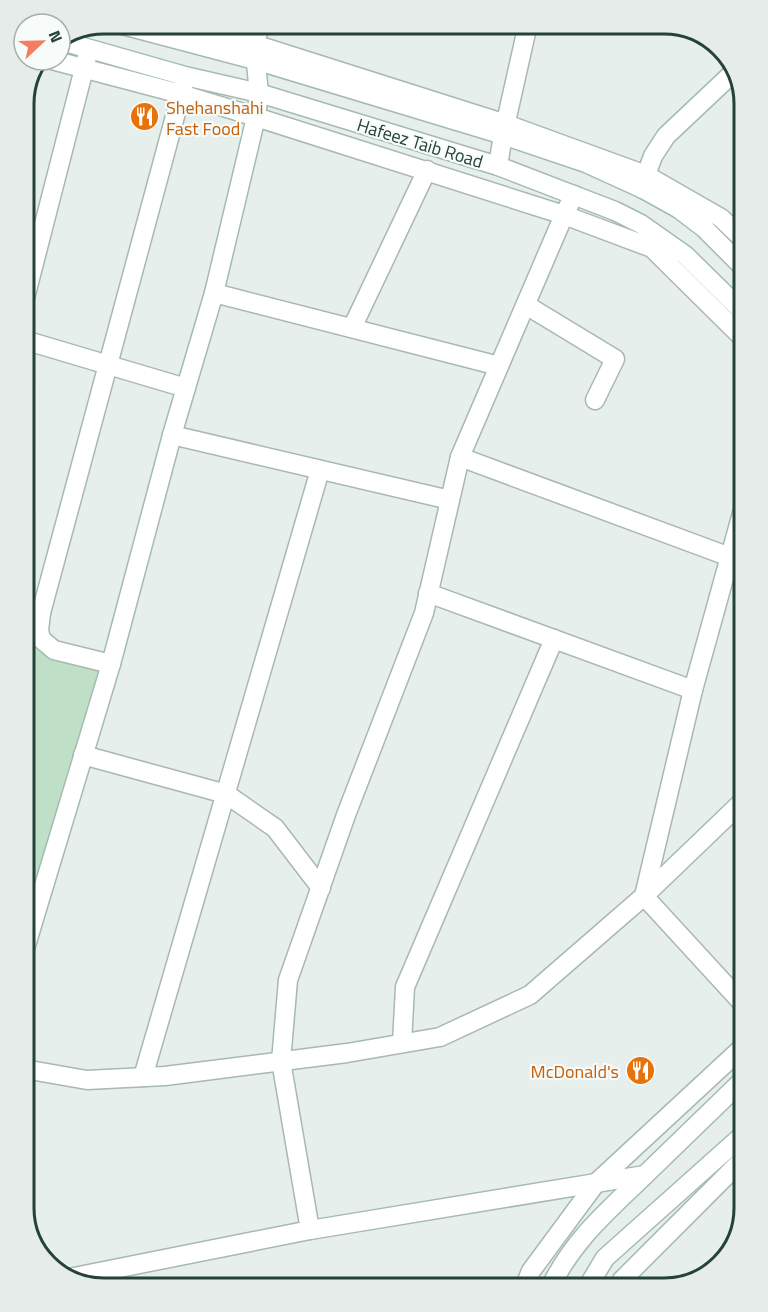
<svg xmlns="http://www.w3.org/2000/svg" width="768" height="1312" viewBox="0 0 768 1312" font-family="'Titillium Web',sans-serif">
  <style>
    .green { fill: #bfe0c7 }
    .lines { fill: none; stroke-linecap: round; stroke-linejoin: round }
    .street-casing { stroke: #a8b8b2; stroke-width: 21 }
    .secondary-casing { stroke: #a4bbb2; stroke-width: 21 }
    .street { stroke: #fff; stroke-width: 18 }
    .secondary { stroke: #fff; stroke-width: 18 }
    .labels { text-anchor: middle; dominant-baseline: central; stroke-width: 4.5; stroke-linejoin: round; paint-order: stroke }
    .food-label { font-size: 18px; fill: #c56008; stroke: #f7fbf9; text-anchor: start }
    .street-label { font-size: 18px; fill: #244239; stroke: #f7fbf9 }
    .rim { fill: none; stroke: #244239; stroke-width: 3 }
  </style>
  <rect width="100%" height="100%" fill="#e6efeb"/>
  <polygon class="green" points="24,608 41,613 41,639 111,664 24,952"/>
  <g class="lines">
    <defs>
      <g id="street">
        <polyline points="178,24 254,44 506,124 646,175 721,218 744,240"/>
        <polyline points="52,60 181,94 256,117 564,215 652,248 744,339"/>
        <polyline points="498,166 503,135 528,24"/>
        <polyline points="214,293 499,366"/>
        <polyline points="24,302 87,57"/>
        <polyline points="526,305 615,359 595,400"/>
        <polyline points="352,328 427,170"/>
        <polyline points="24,340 186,388"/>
        <polyline points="172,435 450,500"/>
        <polyline points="460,457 730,557"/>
        <polyline points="428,593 693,690"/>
        <polyline points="24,608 41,613 39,630 41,639 54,650 111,664"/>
        <polyline points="41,613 184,83"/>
        <polyline points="83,755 226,794 275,828 321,888"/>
        <polyline points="744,1005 644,896 693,690 744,506"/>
        <polyline points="402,1043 405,987 554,639"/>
        <polyline points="24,1069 87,1080 165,1076 347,1053 440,1037 530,995 644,896 744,800"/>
        <polyline points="143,1077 320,470"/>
        <polyline points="310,1230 281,1061 288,980 346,815 424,613 460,457 564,215 574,195"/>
        <polyline points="69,1278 310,1230 645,1175"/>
        <polyline points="524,1288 531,1271 596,1183 744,1046"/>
        <polyline points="618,1288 622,1280 744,1158"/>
      </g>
      <g id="secondary">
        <polyline points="119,24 255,60 503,135 586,163 643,189 679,209 704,228 744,268"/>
        <polyline points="62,41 185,76 259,93 498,166 615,211 641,224 685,255 744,313"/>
        <polyline points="643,189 646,175 653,156 666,136 736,70"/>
        <polyline points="24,952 111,664 172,435 214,293 256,117 259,93 254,44 261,24"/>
        <path d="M550,1288C573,1239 610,1209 648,1172C680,1141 712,1110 744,1079"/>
        <polyline points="587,1288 605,1258 744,1134"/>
      </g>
    </defs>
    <use href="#street" class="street-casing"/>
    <use href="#secondary" class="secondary-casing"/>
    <use href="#street" class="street"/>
    <use href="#secondary" class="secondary"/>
  </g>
  <defs>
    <symbol id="restaurant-disc" viewBox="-11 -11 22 22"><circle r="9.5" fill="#e8710a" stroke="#f7fbf9"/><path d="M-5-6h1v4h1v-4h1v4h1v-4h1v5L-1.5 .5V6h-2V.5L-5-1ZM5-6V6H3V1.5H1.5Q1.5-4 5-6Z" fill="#fff"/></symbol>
  </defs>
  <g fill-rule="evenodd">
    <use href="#restaurant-disc" x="128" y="100" width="33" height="33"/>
    <use href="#restaurant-disc" x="624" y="1054" width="33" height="33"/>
  </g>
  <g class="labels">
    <g class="food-label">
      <text x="166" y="107">Shehanshahi<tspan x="166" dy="21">Fast Food</tspan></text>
      <text x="619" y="1071" text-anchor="end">McDonald's</text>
    </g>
    <g class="street-label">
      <text transform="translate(420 143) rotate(17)">Hafeez Taib Road</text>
    </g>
  </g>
  <path d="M0 0H768V1312H0ZM104 34H664A70 70 0 0 1 734 104V1208A70 70 0 0 1 664 1278H104A70 70 0 0 1 34 1208V104A70 70 0 0 1 104 34Z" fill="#e6ecea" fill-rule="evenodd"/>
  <path class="rim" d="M104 34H664A70 70 0 0 1 734 104V1208A70 70 0 0 1 664 1278H104A70 70 0 0 1 34 1208V104A70 70 0 0 1 104 34Z"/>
  <g transform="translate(42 42) rotate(68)"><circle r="28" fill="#f7fbf9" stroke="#a3b1ac" stroke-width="1.5"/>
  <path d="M0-4.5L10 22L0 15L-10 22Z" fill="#f47e5f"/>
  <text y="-9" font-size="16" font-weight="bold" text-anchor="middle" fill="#244239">N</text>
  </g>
</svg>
